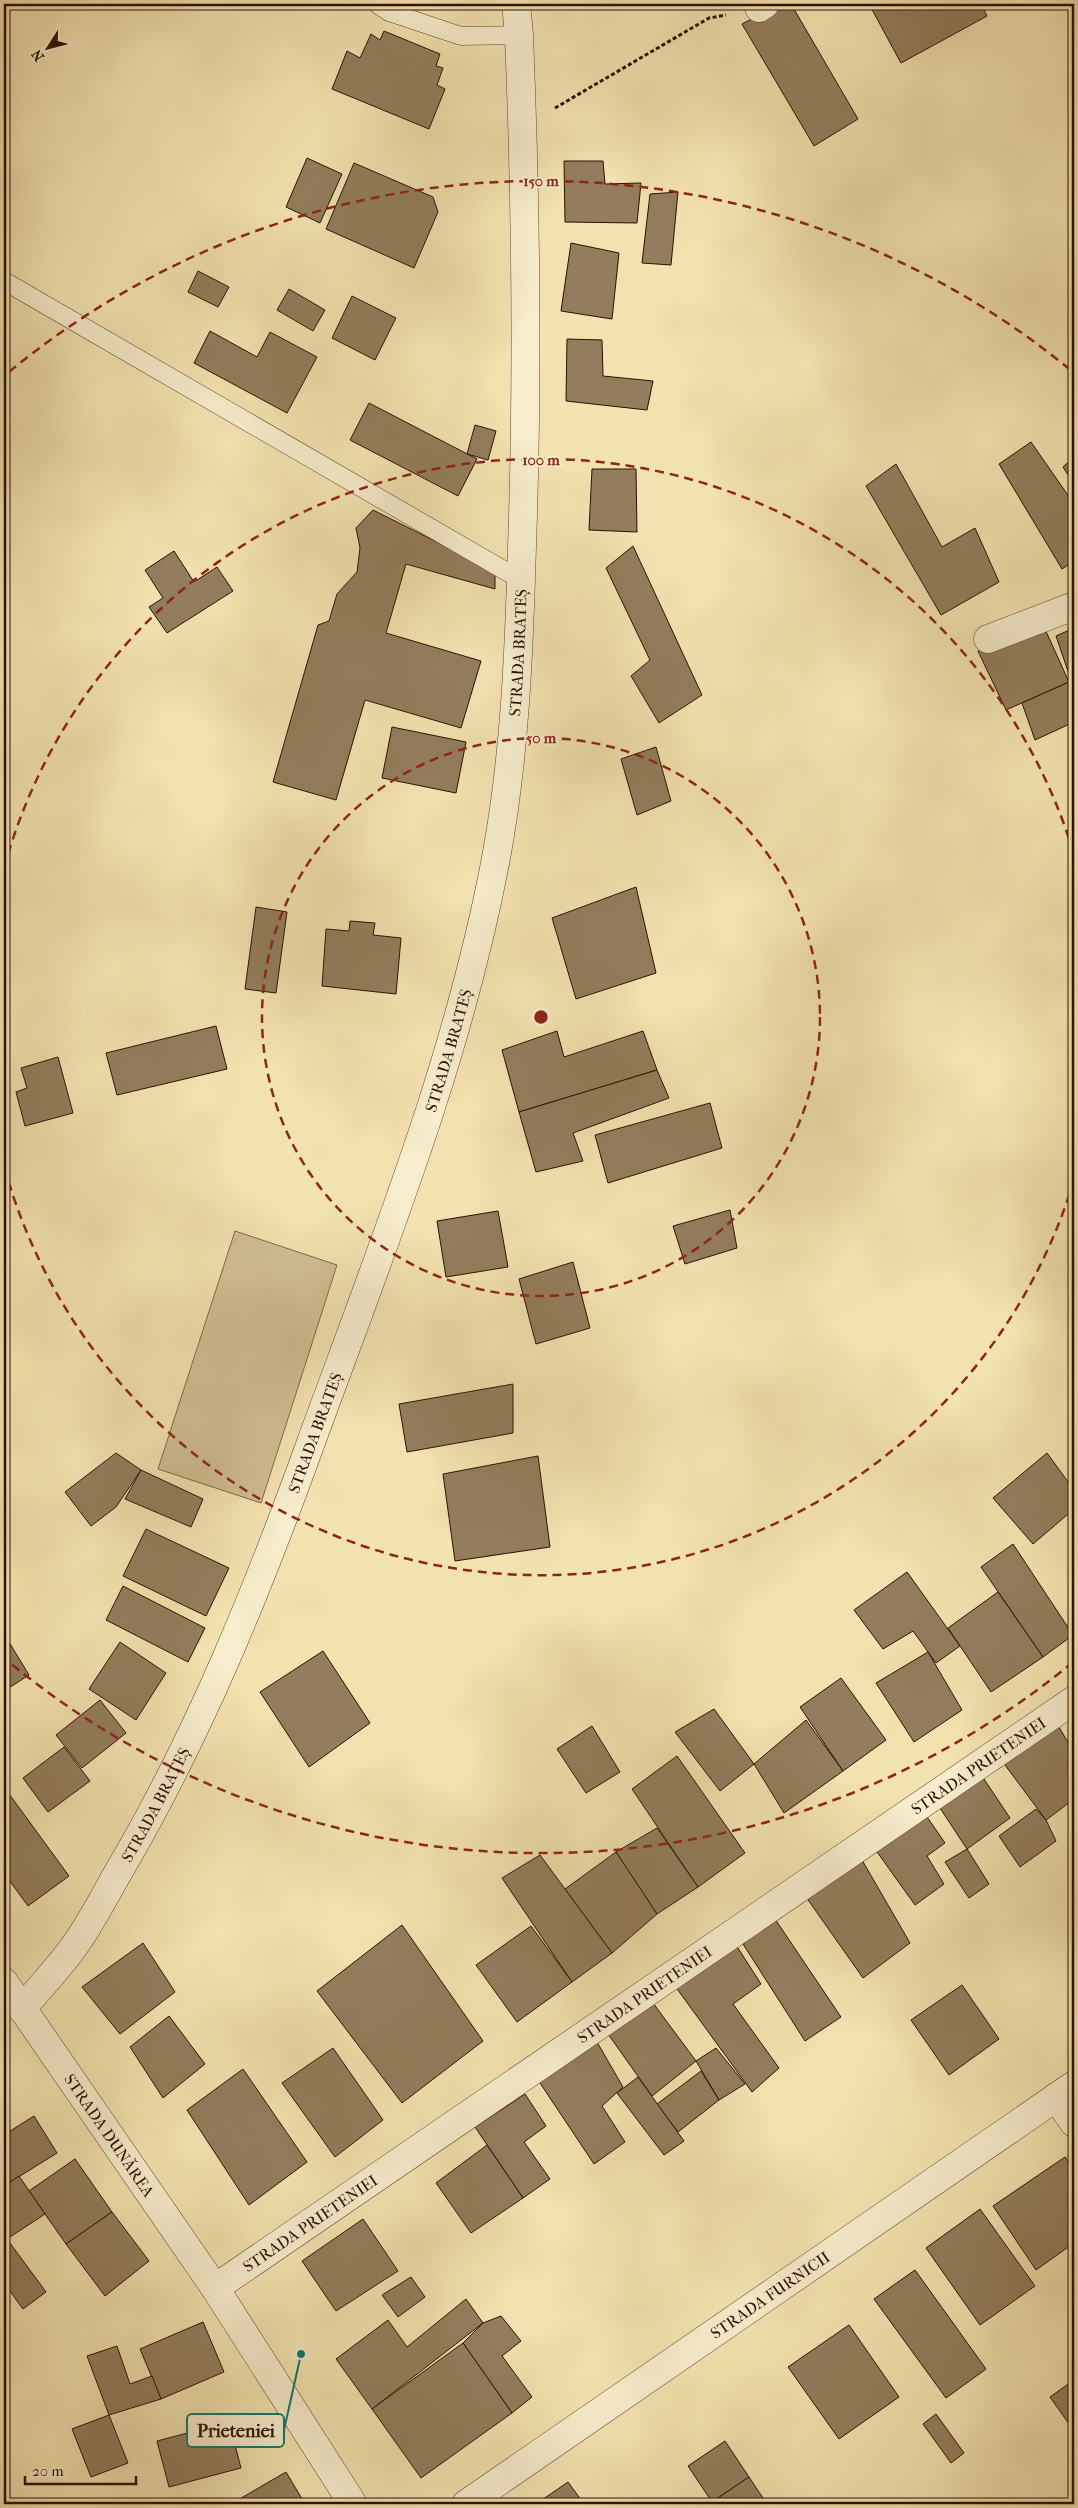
<svg xmlns="http://www.w3.org/2000/svg" width="1078" height="2508" viewBox="0 0 1078 2508" font-family="'IM FELL French Canon',serif">
  <style>
    .garden { fill: #d0be92; stroke: #7e674a }
    .building { fill: #937d5c; stroke: #2c1002 }
    .lines { fill: none; stroke-linecap: round; stroke-linejoin: round }
    .service-casing { stroke: #5e442d; stroke-width: 19 }
    .minor-casing { stroke: #5e442d; stroke-width: 29 }
    .tertiary-casing { stroke: #5e442d; stroke-width: 29 }
    .path { stroke: #2c1002; stroke-width: 3; stroke-dasharray: 4 2.5; stroke-linecap: butt }
    .service { stroke: #f7eccb; stroke-width: 18 }
    .minor { stroke: #f7eccb; stroke-width: 28 }
    .tertiary { stroke: #f7eccb; stroke-width: 28 }
    .ring { fill: none; stroke: #8f2418; stroke-width: 2.5; stroke-dasharray: 9 6 }
    .labels { text-anchor: middle; dominant-baseline: central; stroke-width: 4; stroke-linejoin: round; paint-order: stroke }
    .street-label { font-size: 16px; fill: #2c1002; stroke: #f7eccb }
    .centre { fill: #8f2418; stroke: #f7eccb; stroke-width: 2.5 }
    .ring-label { font-size: 15px; text-anchor: middle; font-weight: bold; fill: #8f2418; stroke: #f7eccb; stroke-width: 4; stroke-linejoin: round; paint-order: stroke }
    .leader { fill: none; stroke: #0f766e; stroke-width: 2 }
    .callout-dot { fill: #0f766e; stroke: #f7eccb; stroke-width: 2 }
    .callout { fill: #f7eccb; stroke: #0f766e; stroke-width: 2 }
    .callout-label { font-size: 18px; text-anchor: middle; font-weight: bold; fill: #2c1002 }
  </style>
  <rect width="100%" height="100%" fill="#f2e2af"/>
  <filter id="stains"><feTurbulence type="fractalNoise" baseFrequency=".004" numOctaves="4"/><feColorMatrix values="0 0 0 0 .2 0 0 0 0 .09 0 0 0 0 .02 0 0 0 .5 -.17"/></filter>
  <radialGradient id="worn" r=".72"><stop offset=".6" stop-color="#630" stop-opacity="0"/><stop offset="1" stop-color="#630" stop-opacity=".3"/></radialGradient>
  <polygon class="garden" points="235,1231 337,1265 261,1503 158,1469"/>
  <g class="building">
    <polygon points="781,4 791,4 858,119 814,146 742,24"/>
    <polygon points="869,4 981,4 987,16 901,63"/>
    <polygon points="384,31 440,54 436,66 443,68 437,85 445,89 429,129 332,89 347,51 360,58 371,34 380,40"/>
    <polygon points="307,158 342,174 320,223 286,207"/>
    <polygon points="564,161 603,161 605,184 641,183 637,223 565,222"/>
    <polygon points="354,163 433,197 438,212 414,268 326,229"/>
    <polygon points="678,192 671,265 642,263 650,194"/>
    <polygon points="571,243 619,253 612,319 561,311"/>
    <polygon points="198,271 229,287 218,307 188,292"/>
    <polygon points="289,289 325,310 313,331 277,310"/>
    <polygon points="352,296 396,318 375,360 332,338"/>
    <polygon points="210,331 257,357 270,332 317,357 287,413 194,363"/>
    <polygon points="567,339 602,340 603,376 653,381 647,410 566,401"/>
    <polygon points="369,403 477,459 458,496 350,440"/>
    <polygon points="475,425 496,431 488,460 467,454"/>
    <polygon points="1031,442 1074,504 1074,561 1062,569 999,464"/>
    <polygon points="1074,457 1074,484 1063,467"/>
    <polygon points="896,464 942,547 975,528 999,582 941,615 866,486"/>
    <polygon points="592,469 636,469 637,532 589,530"/>
    <polygon points="373,510 495,571 495,589 406,564 386,633 481,661 461,728 365,700 336,800 273,782 318,625 329,621 337,594 357,572 360,548 356,528"/>
    <polygon points="633,546 702,695 659,723 631,676 650,660 606,568"/>
    <polygon points="174,551 194,582 217,567 233,591 167,633 149,607 163,598 145,570"/>
    <polygon points="1044,627 1069,682 1006,710 978,651"/>
    <polygon points="1074,628 1074,689 1056,636"/>
    <polygon points="1069,682 1074,694 1074,722 1035,740 1022,703"/>
    <polygon points="392,727 466,742 456,793 382,778"/>
    <polygon points="656,747 671,801 637,815 621,759"/>
    <polygon points="636,887 656,973 576,999 552,918"/>
    <polygon points="256,907 287,912 276,993 245,989"/>
    <polygon points="350,921 375,923 373,935 401,938 396,994 322,986 326,929 349,931"/>
    <polygon points="216,1026 227,1069 117,1095 106,1053"/>
    <polygon points="557,1031 564,1057 643,1031 657,1070 519,1112 502,1050"/>
    <polygon points="58,1057 73,1113 25,1126 16,1092 27,1088 21,1068"/>
    <polygon points="657,1070 669,1098 573,1133 583,1161 536,1172 519,1112"/>
    <polygon points="710,1103 722,1148 608,1183 595,1135"/>
    <polygon points="730,1210 737,1248 685,1264 673,1226"/>
    <polygon points="498,1211 508,1267 446,1277 437,1221"/>
    <polygon points="573,1262 590,1328 536,1344 519,1279"/>
    <polygon points="513,1384 513,1433 407,1452 399,1404"/>
    <polygon points="116,1453 141,1470 116,1507 91,1526 65,1492"/>
    <polygon points="1047,1453 1074,1490 1074,1509 1033,1544 993,1498"/>
    <polygon points="538,1456 550,1547 455,1561 443,1474"/>
    <polygon points="141,1470 203,1499 191,1527 125,1499"/>
    <polygon points="146,1529 229,1568 206,1616 123,1576"/>
    <polygon points="1013,1544 1073,1635 1043,1657 981,1567"/>
    <polygon points="907,1572 960,1646 936,1663 913,1631 883,1649 854,1610"/>
    <polygon points="123,1586 205,1628 188,1662 106,1620"/>
    <polygon points="998,1592 1043,1657 991,1692 948,1628"/>
    <polygon points="4,1634 29,1675 4,1691"/>
    <polygon points="120,1642 166,1673 136,1720 89,1689"/>
    <polygon points="323,1651 370,1723 309,1767 260,1692"/>
    <polygon points="928,1652 962,1710 914,1742 876,1683"/>
    <polygon points="841,1678 886,1740 843,1771 800,1707"/>
    <polygon points="100,1700 126,1733 82,1768 56,1735"/>
    <polygon points="714,1709 754,1764 720,1791 675,1732"/>
    <polygon points="806,1720 843,1771 784,1813 754,1764"/>
    <polygon points="1057,1724 1074,1752 1074,1799 1046,1820 1002,1761"/>
    <polygon points="592,1726 620,1772 586,1793 557,1749"/>
    <polygon points="64,1747 90,1781 48,1812 23,1778"/>
    <polygon points="677,1756 745,1853 698,1887 632,1789"/>
    <polygon points="982,1776 1010,1818 967,1849 938,1805"/>
    <polygon points="4,1787 69,1876 28,1906 4,1873"/>
    <polygon points="1036,1809 1046,1820 1056,1841 1020,1867 999,1836"/>
    <polygon points="925,1814 945,1843 927,1856 944,1884 915,1905 875,1849"/>
    <polygon points="657,1828 698,1887 657,1914 616,1852"/>
    <polygon points="967,1849 989,1884 969,1898 945,1862"/>
    <polygon points="616,1852 657,1914 612,1953 565,1889"/>
    <polygon points="540,1855 612,1953 572,1982 502,1878"/>
    <polygon points="862,1860 910,1943 863,1978 806,1897"/>
    <polygon points="775,1919 841,2017 805,2041 743,1944"/>
    <polygon points="402,1925 483,2041 402,2103 317,1991"/>
    <polygon points="531,1926 572,1982 517,2022 476,1965"/>
    <polygon points="143,1943 175,1992 120,2034 82,1987"/>
    <polygon points="736,1945 761,1984 733,2004 779,2068 752,2092 675,1986"/>
    <polygon points="962,1985 999,2039 949,2075 911,2020"/>
    <polygon points="653,2003 696,2061 652,2096 608,2034"/>
    <polygon points="169,2016 205,2064 163,2098 130,2047"/>
    <polygon points="597,2042 623,2087 602,2106 625,2142 594,2164 538,2080"/>
    <polygon points="333,2048 383,2120 335,2157 282,2083"/>
    <polygon points="716,2048 745,2084 719,2100 696,2061"/>
    <polygon points="243,2069 307,2162 249,2205 187,2110"/>
    <polygon points="701,2071 719,2100 678,2132 657,2104"/>
    <polygon points="638,2077 684,2141 664,2155 617,2093"/>
    <polygon points="525,2094 546,2126 524,2142 550,2179 523,2198 475,2127"/>
    <polygon points="34,2116 57,2153 4,2186 4,2135"/>
    <polygon points="487,2145 523,2198 471,2233 436,2183"/>
    <polygon points="1065,2157 1074,2170 1074,2243 1036,2270 993,2206"/>
    <polygon points="75,2159 112,2212 66,2244 29,2191"/>
    <polygon points="19,2176 45,2214 7,2239 4,2234 4,2186"/>
    <polygon points="980,2209 1035,2286 980,2325 926,2248"/>
    <polygon points="112,2212 149,2261 105,2296 66,2244"/>
    <polygon points="363,2219 398,2271 336,2311 302,2261"/>
    <polygon points="7,2239 46,2292 23,2309 4,2283 4,2242"/>
    <polygon points="915,2270 986,2369 946,2398 874,2299"/>
    <polygon points="411,2277 425,2297 398,2317 382,2295"/>
    <polygon points="466,2299 483,2323 372,2409 336,2359 388,2320 407,2347"/>
    <polygon points="501,2316 521,2341 502,2356 532,2397 512,2413 463,2343 483,2323"/>
    <polygon points="203,2322 224,2372 161,2399 140,2349"/>
    <polygon points="849,2325 899,2397 839,2439 788,2367"/>
    <polygon points="463,2343 512,2413 421,2478 372,2409"/>
    <polygon points="117,2346 130,2384 152,2376 161,2399 109,2415 87,2356"/>
    <polygon points="1074,2380 1074,2431 1050,2397"/>
    <polygon points="936,2414 964,2453 951,2463 923,2424"/>
    <polygon points="109,2415 128,2463 91,2477 72,2429"/>
    <polygon points="229,2422 241,2468 169,2487 157,2441"/>
    <polygon points="725,2441 749,2477 712,2502 688,2466"/>
    <polygon points="286,2472 305,2504 231,2504"/>
    <polygon points="749,2477 767,2504 714,2504 712,2502"/>
    <polygon points="568,2482 584,2504 536,2504"/>
  </g>
  <g class="lines">
    <defs>
      <g id="service">
        <polyline points="377,4 389,12 461,36 519,35"/>
        <polyline points="4,281 521,580"/>
      </g>
      <g id="minor">
        <polyline points="759,8 765,4"/>
        <polyline points="988,639 1074,606"/>
        <path id="s1" d="M22,2009C39,1988 59,1968 75,1945C93,1920 107,1891 123,1864C200,1732 258,1589 310,1445C380,1253 458,1061 496,858C515,756 519,651 522,547C528,376 526,206 519,35L516,4"/>
        <polyline points="1056,2097 1074,2123"/>
        <path id="s2" d="M215,2288L1074,1700"/>
        <path id="s3" d="M466,2504L1074,2085"/>
      </g>
      <g id="tertiary">
        <path id="s4" d="M4,1982L215,2288L353,2504"/>
      </g>
    </defs>
    <use href="#service" class="service-casing"/>
    <use href="#minor" class="minor-casing"/>
    <use href="#tertiary" class="tertiary-casing"/>
    <polyline class="path" points="555,108 709,18 726,15"/>
    <use href="#service" class="service"/>
    <use href="#minor" class="minor"/>
    <use href="#tertiary" class="tertiary"/>
  </g>
  <g class="ring">
    <circle cx="541" cy="1017" r="279"/>
    <path d="M1074 1180A557 557 0 0 1 4 1166M4 868A557 557 0 0 1 1074 854"/>
    <path d="M1073 1662A836 836 0 0 1 9 1662M9 372A836 836 0 0 1 1073 372"/>
  </g>
  <g class="labels">
    <g class="street-label">
      <text stroke="none"><textPath href="#s1" startOffset="1460">STRADA BRATEȘ</textPath></text>
      <text stroke="none"><textPath href="#s1" startOffset="1055">STRADA BRATEȘ</textPath></text>
      <text stroke="none"><textPath href="#s1" startOffset="650">STRADA BRATEȘ</textPath></text>
      <text stroke="none"><textPath href="#s2" startOffset="925">STRADA PRIETENIEI</textPath></text>
      <text stroke="none"><textPath href="#s1" startOffset="245">STRADA BRATEȘ</textPath></text>
      <text stroke="none"><textPath href="#s2" startOffset="520">STRADA PRIETENIEI</textPath></text>
      <text stroke="none"><textPath href="#s4" startOffset="186">STRADA DUNĂREA</textPath></text>
      <text stroke="none"><textPath href="#s2" startOffset="115">STRADA PRIETENIEI</textPath></text>
      <text stroke="none"><textPath href="#s3" startOffset="369">STRADA FURNICII</textPath></text>
    </g>
  </g>
  <circle cx="541" cy="1017" r="8" class="centre"/>
  <g class="ring-label">
    <text x="541" y="186">150 m</text>
    <text x="541" y="465">100 m</text>
    <text x="541" y="743">50 m</text>
  </g>
  <path class="leader" d="M301 2354L284 2430"/>
  <circle class="callout-dot" cx="301" cy="2354" r="5"/>
  <rect class="callout" x="187" y="2414" width="97" height="33" rx="5"/>
  <g class="callout-label">
    <text x="236" y="2437">Prieteniei</text>
  </g>
  <rect width="1078" height="2508" fill="none" stroke="#f2e2af" stroke-width="20"/>
  <rect x="5" y="5" width="1068" height="2498" fill="none" stroke="#2c1002" stroke-width="2.5"/>
  <rect x="10" y="10" width="1058" height="2488" fill="none" stroke="#2c1002"/>
  <g transform="translate(48 48) rotate(234)" stroke="#f7eccb" stroke-width="4" paint-order="stroke">
  <path d="M0-4L9 19L0 12L-9 19Z" fill="#2c1002"/>
  <text y="-8" font-size="14" font-weight="bold" text-anchor="middle" fill="#2c1002">N</text>
  </g>
  <path d="M25 2476v8h111v-8" fill="none" stroke="#2c1002" stroke-width="2.5"/>
  <text x="32" y="2476" font-size="15" fill="#2c1002" stroke="#f7eccb" stroke-width="4" paint-order="stroke">20 m</text>
  <rect width="100%" height="100%" filter="url(#stains)"/>
  <rect width="100%" height="100%" fill="url(#worn)"/>
</svg>
